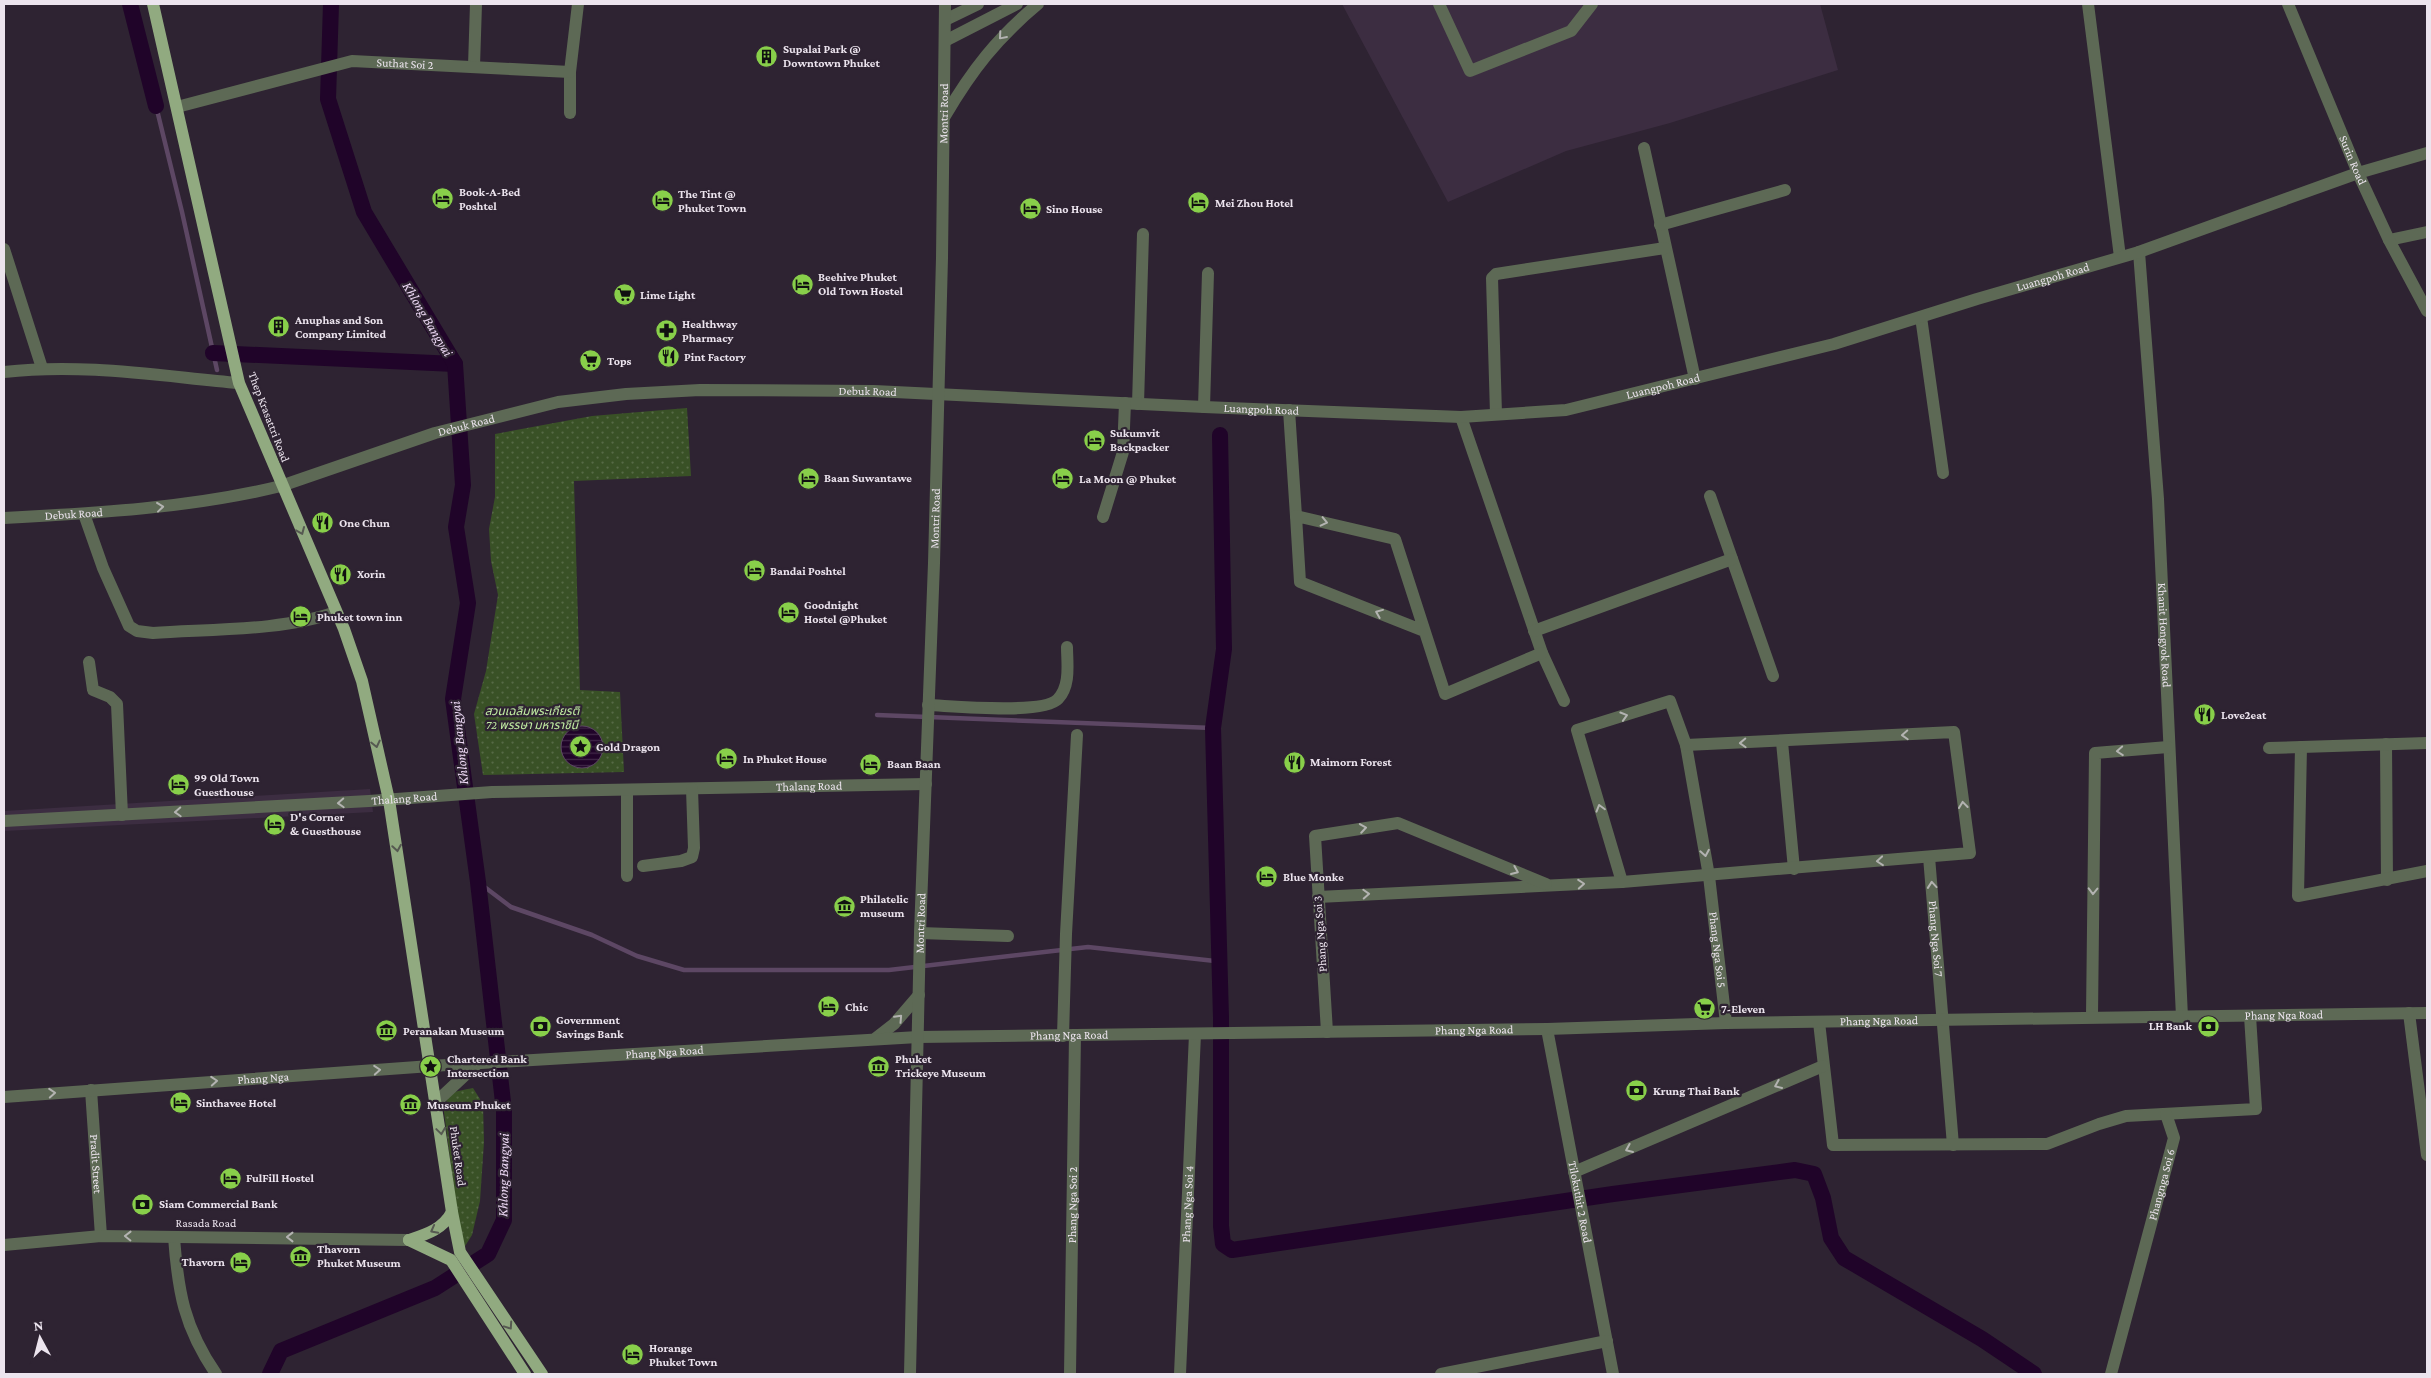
<svg xmlns="http://www.w3.org/2000/svg" width="2431" height="1378" viewBox="0 0 2431 1378" font-family="'Crimson Pro','Noto Sans Thai',serif">
  <style>
    .built { fill: #3c2d41 }
    .park { fill: url(#park-dots) }
    .water { fill: url(#water-rules); stroke: #5d4764 }
    .lines { fill: none; stroke-linecap: round; stroke-linejoin: round }
    .stream { stroke: #5d4764; stroke-width: 4.5 }
    .canal { stroke: #200429; stroke-width: 16 }
    .minor { stroke: #5d6955; stroke-width: 12 }
    .tertiary { stroke: #5d6955; stroke-width: 12 }
    .primary { stroke: #91aa80; stroke-width: 12 }
    .oneway { stroke: #b3b3b1 }
    .oneway2 { stroke: #565951 }
    .labels { text-anchor: middle; dominant-baseline: central; stroke-width: 4.5; stroke-linejoin: round; paint-order: stroke }
    .poi-label { font-size: 12px; font-weight: bold; fill: #ece4ee; stroke: #2e2332; text-anchor: start }
    .street-label { font-size: 12px; fill: #ece4ee; stroke: #2e2332 }
    .park-label { font-size: 12px; font-style: italic; fill: #c0eca2; stroke: #2e2332 }
    .water-label { font-size: 14px; font-style: italic; fill: #eedaf6; stroke: #2e2332 }
  </style>
  <defs>
    <pattern id="park-dots" width="8" height="8" patternUnits="userSpaceOnUse" patternTransform="scale(1.25)"><rect width="8" height="8" fill="#395126"/><path d="M2 2h.1M6 6h.1" fill="none" stroke="#566a46" stroke-width="1.8" stroke-linecap="round"/></pattern>
    <pattern id="water-rules" width="6" height="5" patternUnits="userSpaceOnUse" patternTransform="scale(1.25)"><rect width="6" height="5" fill="#200429"/><path d="M0 2.5h6" fill="none" stroke="#412848"/></pattern>
  </defs>
  <rect width="100%" height="100%" fill="#2e2332"/>
  <g class="built">
    <polygon points="1342,4 1820,4 1838,70 1670,123 1566,151 1448,202"/>
    <polygon points="370,789 373,812 4,831 4,811"/>
  </g>
  <g class="park">
    <polygon points="687,408 691,476 574,481 580,690 620,692 624,772 483,775 474,714 486,671 498,595 491,561 489,529 495,497 495,434 592,416"/>
    <path d="M473,1088L483,1104L484,1142L480,1201L472,1235L462,1251L444,1112C447,1091 453,1092 473,1088Z"/>
  </g>
  <circle class="water" cx="582" cy="747" r="21"/>
  <g class="lines">
    <g class="stream">
      <polyline points="156,106 182,212 217,370"/>
      <polyline points="877,715 1213,728"/>
      <polyline points="478,882 511,907 592,935 637,956 684,970 889,970 1088,947 1224,962"/>
    </g>
    <g class="canal">
      <polyline points="130,4 156,106"/>
      <polyline points="213,353 455,364"/>
      <polyline points="1220,435 1224,649 1213,728 1221,1018 1221,1226 1223,1244 1232,1250 1613,1194 1795,1170 1814,1174 1823,1198 1831,1238 1844,1258 1982,1339 2034,1374"/>
      <polyline points="270,1374 281,1351 435,1288 488,1254 504,1220 504,1111 478,882 453,699 468,603 456,527 463,485 455,364 364,212 328,99 331,4"/>
    </g>
    <g class="minor">
      <polyline points="1439,4 1470,71 1571,31 1592,4"/>
      <polyline points="2088,4 2120,257"/>
      <polyline points="474,66 476,4"/>
      <polyline points="570,72 570,113"/>
      <path id="s1" d="M177,107L352,61L570,72L578,4"/>
      <polyline points="1644,148 1695,379"/>
      <polyline points="1660,225 1785,190"/>
      <polyline points="2389,240 2427,232"/>
      <polyline points="4,249 42,368"/>
      <path id="s2" d="M2139,252L2158,499L2182,1017"/>
      <polyline points="1921,317 1943,473"/>
      <path d="M4,372C84,363 159,376 239,383"/>
      <polyline points="1138,404 1143,234"/>
      <polyline points="1204,407 1208,273"/>
      <polyline points="1289,410 1296,516"/>
      <polyline points="1496,414 1492,278 1496,274 1665,248"/>
      <polyline points="1461,417 1542,653 1564,701"/>
      <path id="s3" d="M281,486L435,433L558,402L626,394L700,390L874,391L1204,407L1461,417L1566,410L1834,344L1977,299L2139,252L2358,173L2427,153"/>
      <polyline points="1710,496 1773,676"/>
      <path d="M84,514L103,568L129,626L137,631L153,633C210,629 283,631 336,612"/>
      <polyline points="1103,517 1123,452 1125,403"/>
      <polyline points="1424,631 1300,582 1296,516 1395,539 1445,694 1542,653"/>
      <polyline points="1534,631 1732,559"/>
      <polyline points="89,662 93,690 110,697 117,704 122,815"/>
      <path d="M928,705C953,706 1043,715 1058,699C1071,685 1067,663 1067,647"/>
      <polyline points="1782,742 1794,869"/>
      <polyline points="2386,744 2387,880"/>
      <polyline points="2301,747 2298,896 2427,871"/>
      <polyline points="2269,748 2427,743"/>
      <polyline points="627,790 627,876"/>
      <path id="s4" d="M4,821L369,801L492,792L926,784"/>
      <path id="s5" d="M1929,857L1953,1145"/>
      <polyline points="643,866 681,861 692,857 694,848 692,789"/>
      <path id="s6" d="M1622,882L1577,730L1670,701L1686,745L1709,876L1726,1023"/>
      <polyline points="1318,897 1622,882 1970,853 1954,732 1686,745"/>
      <polyline points="920,933 1008,936"/>
      <polyline points="2409,1013 2427,1155"/>
      <polyline points="2092,1016 2095,753 2168,747"/>
      <polyline points="1819,1022 1833,1145 2047,1144 2099,1124 2126,1116 2256,1109 2250,1016"/>
      <path id="s7" d="M1547,1029L1613,1374"/>
      <polyline points="1327,1032 1315,836 1398,823 1546,884"/>
      <polyline points="1063,1036 1066,934 1077,735"/>
      <path id="s8" d="M91,1090L101,1236"/>
      <path id="s9" d="M4,1097L431,1066"/>
      <polyline points="1574,1172 1823,1066"/>
      <path d="M174,1237C178,1292 184,1327 216,1374"/>
      <path id="s10" d="M1070,1374L1075,1035"/>
      <path id="s11" d="M1180,1374L1195,1034"/>
      <polyline points="1441,1374 1607,1341"/>
      <path id="s12" d="M2111,1374L2174,1138L2166,1114"/>
    </g>
    <g class="tertiary">
      <path id="s13" d="M2288,4L2358,173L2389,240L2427,311"/>
      <polyline points="945,20 978,4"/>
      <polyline points="945,41 1017,4"/>
      <path d="M945,116C972,70 997,38 1038,4"/>
      <path id="s14" d="M4,518C97,513 190,508 281,486"/>
      <polyline points="876,1038 894,1024 919,995"/>
      <path id="s15" d="M431,1066L918,1037L1547,1029L1726,1023L2427,1013"/>
      <polyline points="436,1102 478,1063"/>
      <polyline points="4,1245 101,1236 409,1240"/>
      <path id="s16" d="M910,1374L920,933L934,563L942,258L945,4"/>
    </g>
    <g class="primary">
      <polyline points="153,4 239,383 344,629 362,681 389,800 452,1212 460,1252 542,1374"/>
      <polyline points="409,1240 451,1260 525,1374"/>
      <path d="M409,1240C427,1234 443,1229 452,1212"/>
    </g>
  </g>
  <defs><path id="oneway-chevron" d="M-2-3.5L2.5 0L-2 3.5" fill="none" stroke-width="1.6" stroke-linecap="round" stroke-linejoin="round" transform="scale(1.25)"/></defs>
  <g class="oneway">
    <use href="#oneway-chevron" transform="translate(1002 36) rotate(131)"/>
    <use href="#oneway-chevron" transform="translate(160 507) rotate(-6)"/>
    <use href="#oneway-chevron" transform="translate(1324 522) rotate(13)"/>
    <use href="#oneway-chevron" transform="translate(1379 613) rotate(-158)"/>
    <use href="#oneway-chevron" transform="translate(1624 716) rotate(-17)"/>
    <use href="#oneway-chevron" transform="translate(1905 735) rotate(177)"/>
    <use href="#oneway-chevron" transform="translate(1743 743) rotate(178)"/>
    <use href="#oneway-chevron" transform="translate(2120 751) rotate(176)"/>
    <use href="#oneway-chevron" transform="translate(341 803) rotate(177)"/>
    <use href="#oneway-chevron" transform="translate(1963 805) rotate(-97)"/>
    <use href="#oneway-chevron" transform="translate(1600 808) rotate(-106)"/>
    <use href="#oneway-chevron" transform="translate(178 812) rotate(177)"/>
    <use href="#oneway-chevron" transform="translate(1363 828) rotate(-9)"/>
    <use href="#oneway-chevron" transform="translate(1705 853) rotate(80)"/>
    <use href="#oneway-chevron" transform="translate(1880 861) rotate(175)"/>
    <use href="#oneway-chevron" transform="translate(1515 871) rotate(23)"/>
    <use href="#oneway-chevron" transform="translate(1581 884) rotate(-4)"/>
    <use href="#oneway-chevron" transform="translate(1932 885) rotate(-95)"/>
    <use href="#oneway-chevron" transform="translate(2093 891) rotate(91)"/>
    <use href="#oneway-chevron" transform="translate(1366 894) rotate(-3)"/>
    <use href="#oneway-chevron" transform="translate(899 1018) rotate(-47)"/>
    <use href="#oneway-chevron" transform="translate(377 1070) rotate(-4)"/>
    <use href="#oneway-chevron" transform="translate(214 1081) rotate(-4)"/>
    <use href="#oneway-chevron" transform="translate(1778 1085) rotate(157)"/>
    <use href="#oneway-chevron" transform="translate(52 1093) rotate(-4)"/>
    <use href="#oneway-chevron" transform="translate(1629 1149) rotate(157)"/>
    <use href="#oneway-chevron" transform="translate(128 1236) rotate(-179)"/>
    <use href="#oneway-chevron" transform="translate(290 1237) rotate(-180)"/>
  </g>
  <g class="oneway2">
    <use href="#oneway-chevron" transform="translate(301 531) rotate(67)"/>
    <use href="#oneway-chevron" transform="translate(376 744) rotate(77)"/>
    <use href="#oneway-chevron" transform="translate(397 848) rotate(81)"/>
    <use href="#oneway-chevron" transform="translate(441 1131) rotate(82)"/>
    <use href="#oneway-chevron" transform="translate(434 1230) rotate(152)"/>
    <use href="#oneway-chevron" transform="translate(509 1326) rotate(56)"/>
  </g>
  <defs>
    <symbol id="building-disc" viewBox="-11 -11 22 22"><circle r="9.5" fill="#88cf4a" stroke="#2e2332"/><path d="M-4-6H4V6H1V3H-1V6H-4ZM-2.5-4.3h1.7v1.8h-1.7ZM.8-4.3h1.7v1.8H.8ZM-2.5-1h1.7V.8h-1.7ZM.8-1h1.7V.8H.8Z" fill="#111"/></symbol>
    <symbol id="hotel-disc" viewBox="-11 -11 22 22"><circle r="9.5" fill="#88cf4a" stroke="#2e2332"/><path d="M-6-4.5h1.5V1H6V5H4.5V3h-9V5H-6ZM-4 0a1.8 1.8 0 1 1 3.6 0ZM.5 0V-2.5h3Q6-2.5 6 0Z" fill="#111"/></symbol>
    <symbol id="supermarket-disc" viewBox="-11 -11 22 22"><circle r="9.5" fill="#88cf4a" stroke="#2e2332"/><path d="M-6-5.5h2.5l.6 2H6L4.5 2H-2.5L-4.4-4H-6ZM-1.5 3.2a1.3 1.3 0 1 0 .1 0ZM3 3.2a1.3 1.3 0 1 0 .1 0Z" fill="#111"/></symbol>
    <symbol id="pharmacy-disc" viewBox="-11 -11 22 22"><circle r="9.5" fill="#88cf4a" stroke="#2e2332"/><path d="M-2-6h4v4h4v4h-4v4h-4v-4h-4v-4h4Z" fill="#111"/></symbol>
    <symbol id="restaurant-disc" viewBox="-11 -11 22 22"><circle r="9.5" fill="#88cf4a" stroke="#2e2332"/><path d="M-5-6h1v4h1v-4h1v4h1v-4h1v5L-1.5 .5V6h-2V.5L-5-1ZM5-6V6H3V1.5H1.5Q1.5-4 5-6Z" fill="#111"/></symbol>
    <symbol id="sight-disc" viewBox="-11 -11 22 22"><circle r="9.5" fill="#88cf4a" stroke="#2e2332"/><path d="M0-6L1.8-2.2L6-1.7L2.9 1.2L3.7 5.4L0 3.3L-3.7 5.4L-2.9 1.2L-6-1.7L-1.8-2.2Z" fill="#111"/></symbol>
    <symbol id="museum-disc" viewBox="-11 -11 22 22"><circle r="9.5" fill="#88cf4a" stroke="#2e2332"/><path d="M0-6L6-3V-2H-6V-3ZM-5-1h2V3h-2ZM-1-1h2V3h-2ZM3-1h2V3H3ZM-6 4H6V6H-6Z" fill="#111"/></symbol>
    <symbol id="bank-disc" viewBox="-11 -11 22 22"><circle r="9.5" fill="#88cf4a" stroke="#2e2332"/><path d="M-6-4H6V4H-6ZM0-2.3a2.3 2.3 0 1 0 0 4.6a2.3 2.3 0 1 0 0-4.6Z" fill="#111"/></symbol>
  </defs>
  <g fill-rule="evenodd">
    <use href="#building-disc" x="754" y="44" width="25" height="25"/>
    <use href="#hotel-disc" x="430" y="186" width="25" height="25"/>
    <use href="#hotel-disc" x="650" y="188" width="25" height="25"/>
    <use href="#hotel-disc" x="1186" y="190" width="25" height="25"/>
    <use href="#hotel-disc" x="1018" y="196" width="25" height="25"/>
    <use href="#hotel-disc" x="790" y="272" width="25" height="25"/>
    <use href="#supermarket-disc" x="612" y="282" width="25" height="25"/>
    <use href="#building-disc" x="266" y="314" width="25" height="25"/>
    <use href="#pharmacy-disc" x="654" y="318" width="25" height="25"/>
    <use href="#restaurant-disc" x="656" y="344" width="25" height="25"/>
    <use href="#supermarket-disc" x="578" y="348" width="25" height="25"/>
    <use href="#hotel-disc" x="1082" y="428" width="25" height="25"/>
    <use href="#hotel-disc" x="796" y="466" width="25" height="25"/>
    <use href="#hotel-disc" x="1050" y="466" width="25" height="25"/>
    <use href="#restaurant-disc" x="310" y="510" width="25" height="25"/>
    <use href="#hotel-disc" x="742" y="558" width="25" height="25"/>
    <use href="#restaurant-disc" x="328" y="562" width="25" height="25"/>
    <use href="#hotel-disc" x="776" y="600" width="25" height="25"/>
    <use href="#hotel-disc" x="288" y="604" width="25" height="25"/>
    <use href="#restaurant-disc" x="2192" y="702" width="25" height="25"/>
    <use href="#sight-disc" x="568" y="734" width="25" height="25"/>
    <use href="#hotel-disc" x="714" y="746" width="25" height="25"/>
    <use href="#restaurant-disc" x="1282" y="750" width="25" height="25"/>
    <use href="#hotel-disc" x="858" y="752" width="25" height="25"/>
    <use href="#hotel-disc" x="166" y="772" width="25" height="25"/>
    <use href="#hotel-disc" x="262" y="812" width="25" height="25"/>
    <use href="#hotel-disc" x="1254" y="864" width="25" height="25"/>
    <use href="#museum-disc" x="832" y="894" width="25" height="25"/>
    <use href="#hotel-disc" x="816" y="994" width="25" height="25"/>
    <use href="#supermarket-disc" x="1692" y="996" width="25" height="25"/>
    <use href="#bank-disc" x="2196" y="1014" width="25" height="25"/>
    <use href="#bank-disc" x="528" y="1014" width="25" height="25"/>
    <use href="#museum-disc" x="374" y="1018" width="25" height="25"/>
    <use href="#sight-disc" x="418" y="1054" width="25" height="25"/>
    <use href="#museum-disc" x="866" y="1054" width="25" height="25"/>
    <use href="#bank-disc" x="1624" y="1078" width="25" height="25"/>
    <use href="#hotel-disc" x="168" y="1090" width="25" height="25"/>
    <use href="#museum-disc" x="398" y="1092" width="25" height="25"/>
    <use href="#hotel-disc" x="218" y="1166" width="25" height="25"/>
    <use href="#bank-disc" x="130" y="1192" width="25" height="25"/>
    <use href="#museum-disc" x="288" y="1244" width="25" height="25"/>
    <use href="#hotel-disc" x="228" y="1250" width="25" height="25"/>
    <use href="#hotel-disc" x="620" y="1342" width="25" height="25"/>
  </g>
  <g class="labels">
    <g class="poi-label">
      <text x="783" y="49">Supalai Park @<tspan x="783" dy="14">Downtown Phuket</tspan></text>
      <text x="459" y="192">Book-A-Bed<tspan x="459" dy="14">Poshtel</tspan></text>
      <text x="678" y="194">The Tint @<tspan x="678" dy="14">Phuket Town</tspan></text>
      <text x="1215" y="203">Mei Zhou Hotel</text>
      <text x="1046" y="209">Sino House</text>
      <text x="818" y="277">Beehive Phuket<tspan x="818" dy="14">Old Town Hostel</tspan></text>
      <text x="640" y="295">Lime Light</text>
      <text x="295" y="320">Anuphas and Son<tspan x="295" dy="14">Company Limited</tspan></text>
      <text x="682" y="324">Healthway<tspan x="682" dy="14">Pharmacy</tspan></text>
      <text x="684" y="357">Pint Factory</text>
      <text x="607" y="361">Tops</text>
      <text x="1110" y="433">Sukumvit<tspan x="1110" dy="14">Backpacker</tspan></text>
      <text x="824" y="478">Baan Suwantawe</text>
      <text x="1079" y="479">La Moon @ Phuket</text>
      <text x="339" y="523">One Chun</text>
      <text x="770" y="571">Bandai Poshtel</text>
      <text x="357" y="574">Xorin</text>
      <text x="804" y="605">Goodnight<tspan x="804" dy="14">Hostel @Phuket</tspan></text>
      <text x="317" y="617">Phuket town inn</text>
      <text x="2221" y="715">Love2eat</text>
      <text x="596" y="747">Gold Dragon</text>
      <text x="743" y="759">In Phuket House</text>
      <text x="1310" y="762">Maimorn Forest</text>
      <text x="887" y="764">Baan Baan</text>
      <text x="194" y="778">99 Old Town<tspan x="194" dy="14">Guesthouse</tspan></text>
      <text x="290" y="817">D's Corner<tspan x="290" dy="14">&amp; Guesthouse</tspan></text>
      <text x="1283" y="877">Blue Monke</text>
      <text x="860" y="899">Philatelic<tspan x="860" dy="14">museum</tspan></text>
      <text x="845" y="1007">Chic</text>
      <text x="1721" y="1009">7-Eleven</text>
      <text x="556" y="1020">Government<tspan x="556" dy="14">Savings Bank</tspan></text>
      <text x="2192" y="1026" text-anchor="end">LH Bank</text>
      <text x="403" y="1031">Peranakan Museum</text>
      <text x="447" y="1059">Chartered Bank<tspan x="447" dy="14">Intersection</tspan></text>
      <text x="895" y="1059">Phuket<tspan x="895" dy="14">Trickeye Museum</tspan></text>
      <text x="1653" y="1091">Krung Thai Bank</text>
      <text x="196" y="1103">Sinthavee Hotel</text>
      <text x="427" y="1105">Museum Phuket</text>
      <text x="246" y="1178">FulFill Hostel</text>
      <text x="159" y="1204">Siam Commercial Bank</text>
      <text x="317" y="1249">Thavorn<tspan x="317" dy="14">Phuket Museum</tspan></text>
      <text x="225" y="1262" text-anchor="end">Thavorn</text>
      <text x="649" y="1348">Horange<tspan x="649" dy="14">Phuket Town</tspan></text>
    </g>
    <g class="street-label">
      <text stroke="none"><textPath href="#s1" startOffset="234">Suthat Soi 2</textPath></text>
      <text stroke="none"><textPath href="#s16" startOffset="1261">Montri Road</textPath></text>
      <text stroke="none"><textPath href="#s13" startOffset="169">Surin Road</textPath></text>
      <text stroke="none"><textPath href="#s3" startOffset="1804">Luangpoh Road</textPath></text>
      <text stroke="none"><textPath href="#s3" startOffset="1399">Luangpoh Road</textPath></text>
      <text stroke="none"><textPath href="#s3" startOffset="600">Debuk Road</textPath></text>
      <text stroke="none"><textPath href="#s3" startOffset="994">Luangpoh Road</textPath></text>
      <text transform="translate(269 417) rotate(69)">Thep Krasattri Road</text>
      <text stroke="none"><textPath href="#s3" startOffset="195">Debuk Road</textPath></text>
      <text stroke="none"><textPath href="#s14" startOffset="70">Debuk Road</textPath></text>
      <text stroke="none"><textPath href="#s16" startOffset="856">Montri Road</textPath></text>
      <text stroke="none"><textPath href="#s2" startOffset="384">Khanit Hongyok Road</textPath></text>
      <text stroke="none"><textPath href="#s4" startOffset="806">Thalang Road</textPath></text>
      <text stroke="none"><textPath href="#s4" startOffset="401">Thalang Road</textPath></text>
      <text stroke="none"><textPath href="#s16" startOffset="451">Montri Road</textPath></text>
      <text transform="translate(1320 934) rotate(-94)">Phang Nga Soi 3</text>
      <text stroke="none"><textPath href="#s5" startOffset="82">Phang Nga Soi 7</textPath></text>
      <text stroke="none"><textPath href="#s6" startOffset="510">Phang Nga Soi 5</textPath></text>
      <text stroke="none"><textPath href="#s15" startOffset="1854">Phang Nga Road</textPath></text>
      <text stroke="none"><textPath href="#s15" startOffset="1449">Phang Nga Road</textPath></text>
      <text stroke="none"><textPath href="#s15" startOffset="1044">Phang Nga Road</textPath></text>
      <text stroke="none"><textPath href="#s15" startOffset="639">Phang Nga Road</textPath></text>
      <text stroke="none"><textPath href="#s15" startOffset="234">Phang Nga Road</textPath></text>
      <text stroke="none"><textPath href="#s9" startOffset="260">Phang Nga</textPath></text>
      <text transform="translate(458 1156) rotate(82)">Phuket Road</text>
      <text stroke="none"><textPath href="#s8" startOffset="74">Pradit Street</textPath></text>
      <text stroke="none"><textPath href="#s12" startOffset="196">Phangnga Soi 6</textPath></text>
      <text stroke="none"><textPath href="#s7" startOffset="176">Tilokuthit 2 Road</textPath></text>
      <text stroke="none"><textPath href="#s11" startOffset="170">Phang Nga Soi 4</textPath></text>
      <text stroke="none"><textPath href="#s10" startOffset="169">Phang Nga Soi 2</textPath></text>
      <text x="206" y="1223">Rasada Road</text>
    </g>
    <g class="park-label">
      <text x="532" y="711">สวนเฉลิมพระเกียรติ<tspan x="532" dy="14">72 พรรษา มหาราชินี</tspan></text>
    </g>
    <g class="water-label">
      <text transform="translate(428 319) rotate(59)">Khlong Bangyai</text>
      <text transform="translate(459 743) rotate(-96)">Khlong Bangyai</text>
      <text transform="translate(503 1175) rotate(-89)">Khlong Bangyai</text>
    </g>
  </g>
  <rect width="2431" height="1378" fill="none" stroke="#ece4ee" stroke-width="10"/>
  <g transform="translate(40 1338) rotate(353)" stroke="#2e2332" stroke-width="4" paint-order="stroke">
  <path d="M0-4L9 19L0 12L-9 19Z" fill="#ece4ee"/>
  <text y="-8" font-size="14" font-weight="bold" text-anchor="middle" fill="#ece4ee">N</text>
  </g>
</svg>
